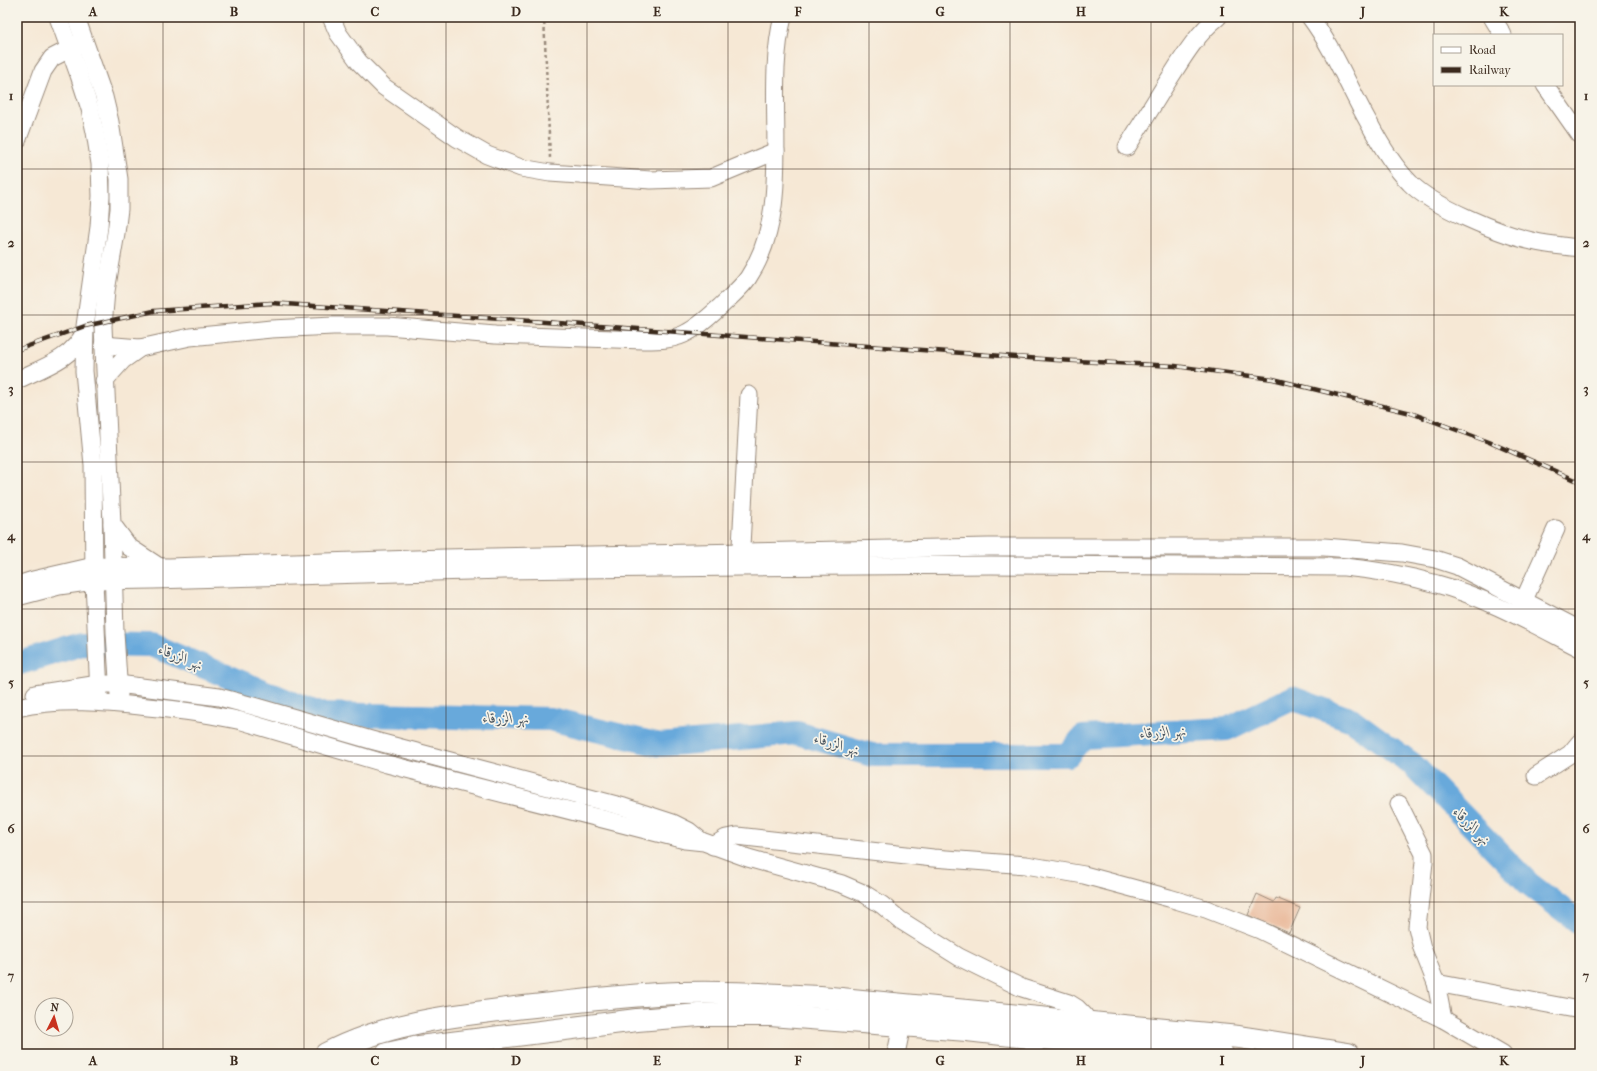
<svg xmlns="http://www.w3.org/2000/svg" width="1597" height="1071" viewBox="0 0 1597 1071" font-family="'IM FELL French Canon',Amiri,serif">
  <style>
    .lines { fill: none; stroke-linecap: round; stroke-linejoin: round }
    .river { stroke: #67a9db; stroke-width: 24 }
    .building { fill: #e9b696 }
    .minor-casing { stroke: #98897a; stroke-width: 19 }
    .major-casing { stroke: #98897a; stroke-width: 24 }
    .path { stroke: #98897a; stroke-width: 2.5; stroke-dasharray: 3 3; stroke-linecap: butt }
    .minor { stroke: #fff; stroke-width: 17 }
    .major { stroke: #fff; stroke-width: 22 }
    .rail-casing { stroke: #3b2a1e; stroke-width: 4.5 }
    .rail { stroke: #f7f3e8; stroke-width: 3; stroke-dasharray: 9; stroke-linecap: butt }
    .grid { fill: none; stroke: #3b2a1e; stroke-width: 1; stroke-opacity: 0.55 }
    .labels { text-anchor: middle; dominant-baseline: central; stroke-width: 3.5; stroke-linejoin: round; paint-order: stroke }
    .water-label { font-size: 15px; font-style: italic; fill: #4a5660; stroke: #f7f3e8 }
    .neatline { fill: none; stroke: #3b2a1e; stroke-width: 1.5 }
    .grid-label { font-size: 13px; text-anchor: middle; font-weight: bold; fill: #3b2a1e }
  </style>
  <rect width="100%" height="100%" fill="#f7f3e8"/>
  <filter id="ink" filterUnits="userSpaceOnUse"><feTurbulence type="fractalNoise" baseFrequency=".025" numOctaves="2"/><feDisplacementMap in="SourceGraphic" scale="8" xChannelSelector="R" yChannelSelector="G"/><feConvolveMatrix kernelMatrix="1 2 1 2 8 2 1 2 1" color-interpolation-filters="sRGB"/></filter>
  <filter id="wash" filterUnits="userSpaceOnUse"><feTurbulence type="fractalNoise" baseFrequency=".012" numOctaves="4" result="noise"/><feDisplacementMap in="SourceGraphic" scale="16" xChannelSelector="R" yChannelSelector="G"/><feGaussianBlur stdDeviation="0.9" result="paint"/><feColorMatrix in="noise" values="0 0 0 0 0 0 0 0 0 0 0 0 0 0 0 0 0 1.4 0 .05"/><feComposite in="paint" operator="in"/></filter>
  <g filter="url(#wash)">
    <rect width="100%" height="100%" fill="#f6e8d5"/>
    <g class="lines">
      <polyline class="river" points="17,664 82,644 151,645 319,714 550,719 660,745 797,733 872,755 1068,755 1083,737 1227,729 1292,698 1352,720 1412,764 1528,883 1580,923"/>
    </g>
    <g id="blocks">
      <polygon class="building" points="1257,894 1274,902 1276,898 1300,908 1289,933 1248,915"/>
    </g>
  </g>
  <g filter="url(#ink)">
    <use href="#blocks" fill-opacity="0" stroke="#98897a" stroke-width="1"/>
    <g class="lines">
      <defs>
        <g id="minor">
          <polyline points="58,17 79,75 90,109 95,132 100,164 101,196 99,227 85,326 84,371 93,465 94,581 99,695"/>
          <polyline points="76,17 104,97 110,122 119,179 119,209 116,233 106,291 103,326 112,524 115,633 119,695"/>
          <polyline points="331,17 338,33 359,62 384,87 457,138 487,155 521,168 550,173 651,180 711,178 776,151"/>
          <path d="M1310,17C1334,49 1349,88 1369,123C1380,144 1393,166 1410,183C1432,206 1500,234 1532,241C1547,245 1564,246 1580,248"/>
          <polyline points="1492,17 1503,35"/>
          <polyline points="1545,85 1580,135"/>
          <polyline points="17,141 43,71 52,58 79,44"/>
          <path d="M1127,147C1140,126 1153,105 1166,84C1181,61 1196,34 1218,17"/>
          <path d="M103,345L140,348L190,337L271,329L333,326H387L495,335L644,340C658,340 675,340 688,332C700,326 711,315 721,306C730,297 741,288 748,278C797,205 762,98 783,17"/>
          <path d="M17,380C42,368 73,359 85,331"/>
          <polyline points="104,381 123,360 140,348"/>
          <polyline points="112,524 129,547 158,566"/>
          <polyline points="740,565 749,395"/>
          <polyline points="17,585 33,580 94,566 169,567 445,558 989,547 1324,547 1402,553 1435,559 1457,566 1580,630"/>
          <path d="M17,597L59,586L94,581L153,580L504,570L740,567L991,565L1344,567C1376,570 1406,575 1437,584C1486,597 1535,625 1580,648"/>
          <polyline points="1519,611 1556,529"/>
          <polyline points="35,694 99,684 118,684 219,697 253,706 371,740 624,807 673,823 689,831 700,840"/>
          <path d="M17,708C61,698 104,702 148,707C180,710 211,714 242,721L387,764L685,840L704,842L748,858L842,884L863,893L882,905L900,920L959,957L1022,988L1069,1003L1077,1008L1084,1015L1089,1023L1090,1030"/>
          <polyline points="1536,776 1570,754 1580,742"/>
          <polyline points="1399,804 1424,854 1424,862 1417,927 1422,948 1436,983 1443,1019"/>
          <polyline points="713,846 726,838 737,836 933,858 1026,865 1084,875 1169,898 1206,909 1260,930 1443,1019 1503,1054"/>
          <polyline points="1436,983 1580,1010"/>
          <polyline points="896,1054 902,1025"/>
          <polyline points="1032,1054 1038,1038"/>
        </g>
        <g id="major">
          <path d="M326,1054C385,1023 450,1016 515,1008C562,1003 609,997 657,994C710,991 766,994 820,997L1239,1037L1348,1054"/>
          <polyline points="387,1054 419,1047 637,1020 699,1015 770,1015 967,1030 1038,1038 1120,1043 1222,1054"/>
        </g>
      </defs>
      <use href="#minor" class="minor-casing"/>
      <use href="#major" class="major-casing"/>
      <polyline class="path" points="544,17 550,158"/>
      <use href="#minor" class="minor"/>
      <use href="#major" class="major"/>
      <defs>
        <polyline id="rail" points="17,350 85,326 154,311 271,303 545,322 1056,360 1175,366 1273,379 1411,413 1489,442 1580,482"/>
      </defs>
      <use href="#rail" class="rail-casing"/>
      <use href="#rail" class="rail"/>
    </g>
  </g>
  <path class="grid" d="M163,17V1054M304,17V1054M446,17V1054M587,17V1054M728,17V1054M869,17V1054M1010,17V1054M1151,17V1054M1293,17V1054M1434,17V1054M17,169H1580M17,315H1580M17,462H1580M17,609H1580M17,756H1580M17,902H1580"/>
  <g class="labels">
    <g class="water-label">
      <text transform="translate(181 657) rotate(22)">نهر الزرقاء</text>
      <text transform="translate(506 718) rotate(1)">نهر الزرقاء</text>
      <text transform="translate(1163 732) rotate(-3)">نهر الزرقاء</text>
      <text transform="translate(837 744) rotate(17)">نهر الزرقاء</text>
      <text transform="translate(1472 826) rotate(46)">نهر الزرقاء</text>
    </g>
  </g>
  <rect width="1597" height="1071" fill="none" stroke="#f7f3e8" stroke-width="44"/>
  <rect x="1433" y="34" width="130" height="52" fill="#f7f3e8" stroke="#aca397"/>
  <rect x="1441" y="47" width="20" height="6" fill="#ffffff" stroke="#aca397"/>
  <text x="1469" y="54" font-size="12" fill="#3b2a1e">Road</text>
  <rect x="1441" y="67" width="20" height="6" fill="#3b2a1e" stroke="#aca397"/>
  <text x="1469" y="74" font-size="12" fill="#3b2a1e">Railway</text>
  <g transform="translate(54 1017) rotate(5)"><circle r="19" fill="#f7f3e8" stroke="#aca397"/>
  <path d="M0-3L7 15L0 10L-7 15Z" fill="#c8321e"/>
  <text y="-6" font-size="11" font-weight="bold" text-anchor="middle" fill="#3b2a1e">N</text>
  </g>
  <rect x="22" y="22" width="1553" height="1027" class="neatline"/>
  <g class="grid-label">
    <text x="93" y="16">A</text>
    <text x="234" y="16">B</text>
    <text x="375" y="16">C</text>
    <text x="516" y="16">D</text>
    <text x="657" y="16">E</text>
    <text x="798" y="16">F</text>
    <text x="940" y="16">G</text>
    <text x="1081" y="16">H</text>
    <text x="1222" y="16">I</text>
    <text x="1363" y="16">J</text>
    <text x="1504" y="16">K</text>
    <text x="11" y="100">1</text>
    <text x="1586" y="100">1</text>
    <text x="11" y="247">2</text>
    <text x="1586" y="247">2</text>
    <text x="11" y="393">3</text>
    <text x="1586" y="393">3</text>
    <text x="11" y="540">4</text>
    <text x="1586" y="540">4</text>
    <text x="11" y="687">5</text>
    <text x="1586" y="687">5</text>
    <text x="11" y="833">6</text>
    <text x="1586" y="833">6</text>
    <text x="11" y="980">7</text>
    <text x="1586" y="980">7</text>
    <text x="93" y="1065">A</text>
    <text x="234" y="1065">B</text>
    <text x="375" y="1065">C</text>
    <text x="516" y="1065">D</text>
    <text x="657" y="1065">E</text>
    <text x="798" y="1065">F</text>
    <text x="940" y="1065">G</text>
    <text x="1081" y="1065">H</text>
    <text x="1222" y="1065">I</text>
    <text x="1363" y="1065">J</text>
    <text x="1504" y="1065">K</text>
  </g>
</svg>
